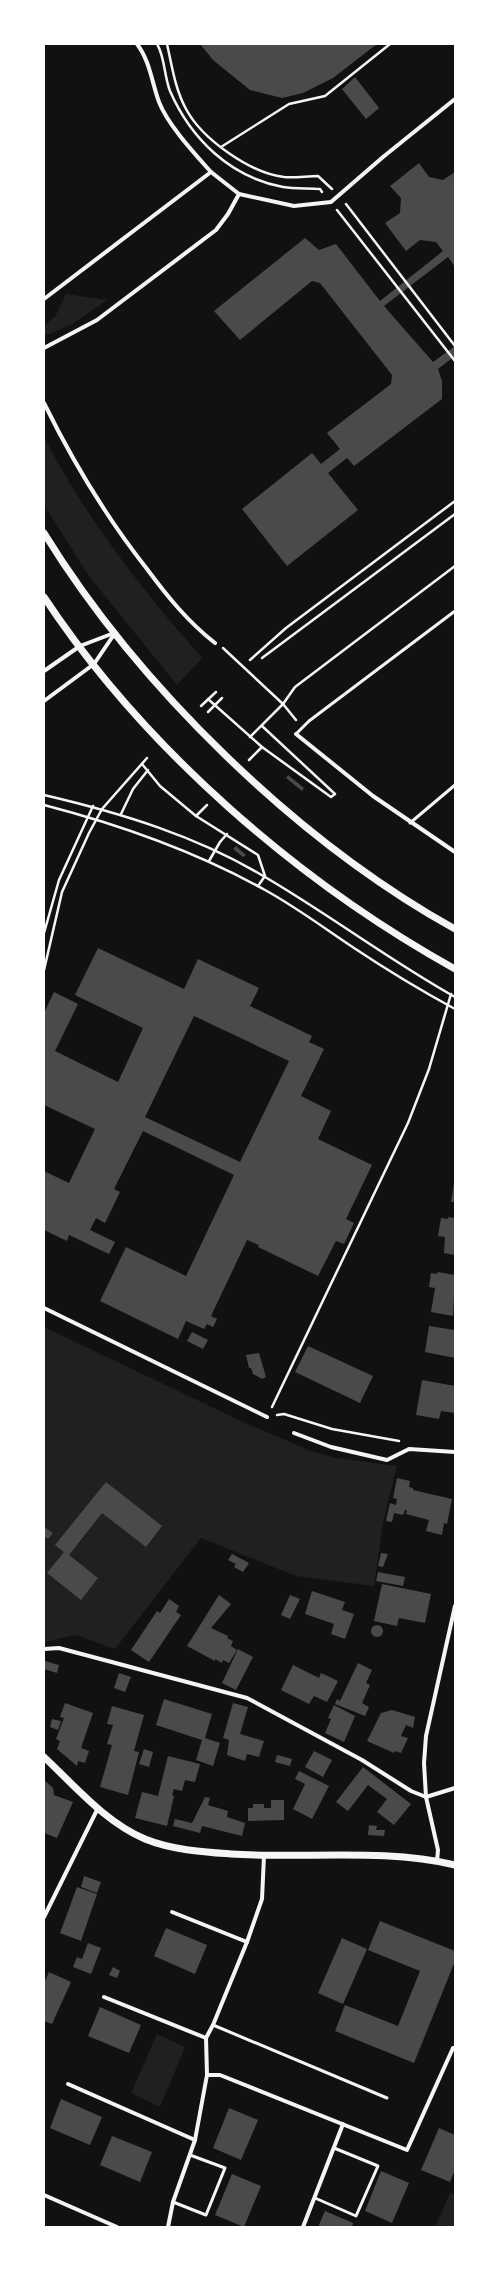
<svg xmlns="http://www.w3.org/2000/svg" width="499" height="2271" viewBox="0 0 499 2271" font-family="'DejaVu Sans',sans-serif">
  <style>
    .green { fill: #202020 }
    .building { fill: #4a4a4a; fill-rule: evenodd }
    .lines { fill: none; stroke-linecap: round; stroke-linejoin: round }
    .path { stroke: #f5f5f5; stroke-width: 2.5 }
    .service { stroke: #f5f5f5; stroke-width: 3 }
    .minor { stroke: #f5f5f5; stroke-width: 4 }
    .tertiary { stroke: #f5f5f5; stroke-width: 7 }
  </style>
  <rect width="100%" height="100%" fill="#111"/>
  <g class="green">
    <polygon points="66,294 107,300 71,325 44,336 44,325 55,317"/>
    <path d="M44,437C86,518 142,590 202,658L177,685L89,576L44,505Z"/>
    <polygon points="44,1327 241,1421 311,1451 336,1458 397,1466 383,1523 374,1586 296,1576 201,1538 115,1649 76,1635 44,1642"/>
    <polygon points="157,2034 185,2047 160,2107 131,2093"/>
    <polygon points="450,2193 455,2195 455,2227 435,2227"/>
  </g>
  <g class="building">
    <polygon points="200,44 377,44 333,78 303,93 282,98 250,90 213,60"/>
    <polygon points="355,77 379,108 366,119 342,89"/>
    <polygon points="419,163 429,177 443,180 455,172 455,267 448,257 384,306 433,362 455,346 455,356 438,369 442,381 442,399 354,466 347,458 328,473 358,510 287,566 242,509 312,453 321,464 340,449 327,433 391,384 392,375 320,283 312,281 240,340 214,311 305,238 319,250 336,244 380,301 443,251 436,242 420,240 406,251 385,223 400,213 401,198 390,186"/>
    <polygon points="288,775 304,788 302,791 286,778"/>
    <polygon points="236,846 246,855 243,857 233,849"/>
    <path d="M98,948L184,989L198,959L259,988L250,1006L312,1036L309,1042L324,1049L301,1096L331,1111L318,1139L372,1165L346,1219L354,1223L344,1244L336,1241L318,1276L258,1247L259,1245L247,1240L211,1316L217,1319L213,1327L207,1324L204,1329L186,1321L178,1339L100,1301L126,1247L186,1276L234,1175L143,1131L114,1189L120,1192L105,1223L96,1218L90,1230L115,1242L109,1254L69,1235L67,1241L44,1230V1171L69,1183L95,1129L44,1105V1013L54,992L78,1004L55,1051L118,1082L143,1028L75,995ZM194,1016L289,1061L240,1162L145,1117Z"/>
    <polygon points="454,1183 455,1183 455,1202 451,1202"/>
    <polygon points="448,1217 455,1218 455,1255 444,1253 445,1237 438,1236 441,1218 448,1219"/>
    <polygon points="438,1272 455,1275 453,1316 431,1312 435,1288 429,1287 431,1273 437,1274"/>
    <polygon points="429,1326 455,1330 455,1358 425,1352"/>
    <polygon points="192,1332 208,1340 203,1349 187,1341"/>
    <polygon points="308,1346 373,1376 360,1403 295,1372"/>
    <polygon points="259,1353 266,1377 262,1379 253,1374 251,1368 249,1368 246,1355"/>
    <polygon points="422,1380 455,1386 455,1413 441,1411 439,1419 416,1415"/>
    <polygon points="397,1478 410,1481 409,1487 413,1488 413,1490 452,1499 447,1524 444,1523 442,1535 426,1531 429,1520 406,1514 407,1510 405,1510 403,1515 394,1513 392,1522 386,1521 390,1503 396,1505 397,1499 393,1498"/>
    <polygon points="106,1482 162,1526 146,1547 102,1513 69,1555 98,1578 81,1600 47,1573 64,1552 55,1545"/>
    <polygon points="44,1527 53,1533 48,1539 44,1536"/>
    <polygon points="381,1553 388,1554 383,1567 378,1566"/>
    <polygon points="232,1554 249,1563 243,1572 234,1567 236,1564 228,1560"/>
    <polygon points="378,1572 405,1577 403,1586 376,1581"/>
    <polygon points="382,1584 431,1594 425,1623 399,1618 397,1626 374,1621"/>
    <polygon points="312,1591 345,1602 342,1610 354,1614 345,1639 331,1634 334,1624 305,1614"/>
    <polygon points="219,1595 231,1604 211,1628 228,1636 227,1638 233,1641 231,1646 237,1650 229,1663 223,1660 222,1663 215,1659 215,1661 187,1646"/>
    <polygon points="290,1595 300,1599 290,1619 281,1615"/>
    <polygon points="169,1599 179,1606 176,1612 181,1615 149,1662 131,1650 157,1611 160,1613"/>
    <circle cx="377" cy="1631" r="6"/>
    <polygon points="238,1649 253,1657 236,1690 222,1683"/>
    <polygon points="45,1661 59,1665 57,1673 44,1669"/>
    <polygon points="358,1663 372,1670 366,1683 370,1685 362,1703 369,1707 365,1716 335,1704 337,1699 340,1701"/>
    <polygon points="293,1665 319,1678 321,1673 338,1681 327,1702 314,1696 309,1704 281,1690"/>
    <polygon points="119,1673 131,1677 125,1692 114,1688"/>
    <polygon points="164,1699 212,1714 205,1738 220,1743 213,1766 196,1760 202,1740 156,1725"/>
    <polygon points="65,1703 93,1713 81,1748 89,1751 85,1763 78,1761 77,1766 57,1749 60,1741 56,1739 64,1718 60,1717"/>
    <polygon points="233,1703 248,1707 240,1734 264,1741 259,1757 247,1754 245,1761 227,1755 229,1740 223,1738"/>
    <polygon points="334,1705 355,1716 344,1742 325,1733 331,1719 328,1718"/>
    <polygon points="112,1706 144,1715 134,1751 139,1752 128,1795 100,1787 112,1745 107,1744 113,1725 107,1724"/>
    <polygon points="392,1710 415,1717 413,1728 406,1725 401,1736 408,1738 401,1753 395,1751 394,1753 367,1741 381,1713"/>
    <polygon points="52,1719 61,1721 58,1730 50,1727"/>
    <polygon points="144,1749 153,1752 149,1767 139,1764"/>
    <polygon points="314,1751 332,1760 323,1777 305,1767"/>
    <polygon points="277,1755 292,1759 290,1766 275,1762"/>
    <polygon points="168,1756 200,1764 195,1782 185,1780 182,1791 174,1789 172,1795 174,1796 167,1826 135,1818 142,1792 158,1796"/>
    <polygon points="363,1767 411,1804 394,1825 377,1812 387,1799 368,1785 348,1811 336,1802"/>
    <polygon points="299,1771 329,1786 312,1819 293,1809 305,1784 295,1779"/>
    <polygon points="44,1780 53,1788 54,1795 73,1802 57,1838 44,1833"/>
    <polygon points="205,1797 210,1798 208,1805 228,1811 227,1817 245,1823 242,1836 202,1826 200,1833 173,1826 175,1819 192,1823"/>
    <polygon points="271,1800 284,1800 284,1820 248,1821 248,1808 253,1808 253,1804 264,1804 264,1808 271,1808"/>
    <polygon points="369,1825 377,1826 376,1830 385,1830 384,1836 368,1835"/>
    <polygon points="84,1876 101,1882 97,1893 81,1887"/>
    <polygon points="77,1887 97,1894 81,1941 60,1933"/>
    <polygon points="380,1921 455,1951 455,1961 414,2063 335,2031 345,2005 398,2026 420,1971 368,1950"/>
    <polygon points="166,1928 207,1945 195,1974 154,1956"/>
    <polygon points="342,1938 367,1949 343,2004 318,1993"/>
    <polygon points="88,1943 101,1948 91,1974 73,1967 77,1957 82,1959"/>
    <polygon points="113,1967 120,1971 117,1978 109,1975"/>
    <polygon points="49,1972 71,1982 52,2024 44,2021 44,1983"/>
    <polygon points="100,2007 141,2025 129,2053 88,2036"/>
    <polygon points="61,2099 102,2117 90,2145 50,2128"/>
    <polygon points="229,2108 258,2120 241,2160 213,2148"/>
    <polygon points="439,2128 455,2135 455,2169 450,2182 421,2170"/>
    <polygon points="112,2136 152,2152 140,2182 100,2165"/>
    <polygon points="381,2171 409,2183 392,2223 365,2211"/>
    <polygon points="232,2174 261,2186 244,2227 215,2215"/>
    <polygon points="325,2211 353,2223 352,2227 318,2227"/>
  </g>
  <g class="lines">
    <g class="path">
      <path d="M157,44C165,57 164,76 170,91C191,139 230,177 283,187C295,189 308,188 320,189L322,192"/>
      <path d="M167,44C172,66 175,89 186,109C202,139 250,173 284,177C295,178 307,176 318,176L332,189"/>
      <polyline points="221,147 289,104 325,96 390,44"/>
      <polyline points="346,204 455,346"/>
      <polyline points="337,210 455,361"/>
      <polyline points="223,648 283,704 296,720"/>
      <polyline points="262,658 455,514"/>
      <polyline points="250,660 286,628 455,501"/>
      <polyline points="208,699 262,747 331,797 335,794 262,726"/>
      <polyline points="201,706 216,692"/>
      <polyline points="208,712 222,698"/>
      <polyline points="250,737 283,704 295,687 455,566"/>
      <polyline points="249,760 262,747"/>
      <polyline points="142,764 160,786 196,816 207,805"/>
      <path d="M44,795C121,813 197,836 265,877C330,915 389,960 455,997"/>
      <path d="M44,805C121,825 195,851 265,890C296,907 324,928 354,948C387,970 420,990 455,1009"/>
      <polyline points="121,814 133,789 148,770"/>
      <polyline points="196,816 258,855 265,876 258,886"/>
      <polyline points="209,861 220,842 227,834"/>
      <polyline points="44,933 59,880 93,806"/>
      <polyline points="44,970 62,892 89,833 102,809 147,758"/>
      <polyline points="272,1407 408,1123 429,1069 451,994"/>
      <polyline points="277,1415 284,1414 332,1429 399,1441"/>
    </g>
    <g class="service">
      <polyline points="296,734 309,721 455,611"/>
      <polyline points="410,823 455,785"/>
      <polyline points="213,2025 387,2098"/>
      <polyline points="315,2198 356,2216 378,2166 334,2148"/>
      <polyline points="173,2202 206,2215 225,2168 190,2155"/>
    </g>
    <g class="minor">
      <polyline points="211,172 239,194 294,206 331,202 383,157 455,99"/>
      <path d="M44,299L211,172C194,153 168,125 159,102C152,83 150,61 137,44"/>
      <polyline points="44,348 97,320 216,230 228,214 239,194"/>
      <path d="M44,403C73,462 106,517 147,569C167,596 188,622 215,643"/>
      <polyline points="44,671 80,646 114,633"/>
      <polyline points="44,701 94,664 115,633"/>
      <polyline points="296,734 373,796 455,852"/>
      <polyline points="44,1308 267,1417"/>
      <polyline points="294,1433 331,1447 387,1460 409,1449 455,1452"/>
      <polyline points="44,1649 59,1648 247,1698 362,1760 411,1791 426,1797"/>
      <polyline points="426,1797 455,1788"/>
      <polyline points="437,1861 438,1850 426,1797 424,1763 426,1736 455,1606"/>
      <polyline points="172,1912 247,1942"/>
      <polyline points="44,1917 98,1808"/>
      <polyline points="104,1997 206,2038"/>
      <polyline points="207,2075 220,2075 407,2150 453,2048 455,2048"/>
      <polyline points="68,2084 195,2140"/>
      <polyline points="44,2195 117,2227"/>
      <polyline points="168,2227 173,2202 195,2140 207,2075 206,2038 213,2025 247,1942 262,1899 264,1856"/>
      <polyline points="303,2227 343,2124"/>
    </g>
    <g class="tertiary">
      <path d="M44,533C139,687 297,841 455,929"/>
      <path d="M44,597C144,748 297,881 455,969"/>
      <path d="M44,1757C75,1786 105,1822 145,1839C172,1850 203,1852 231,1854C306,1859 382,1848 455,1865"/>
    </g>
  </g>
  <rect width="499" height="2271" fill="none" stroke="#ffffff" stroke-width="90"/>
</svg>
